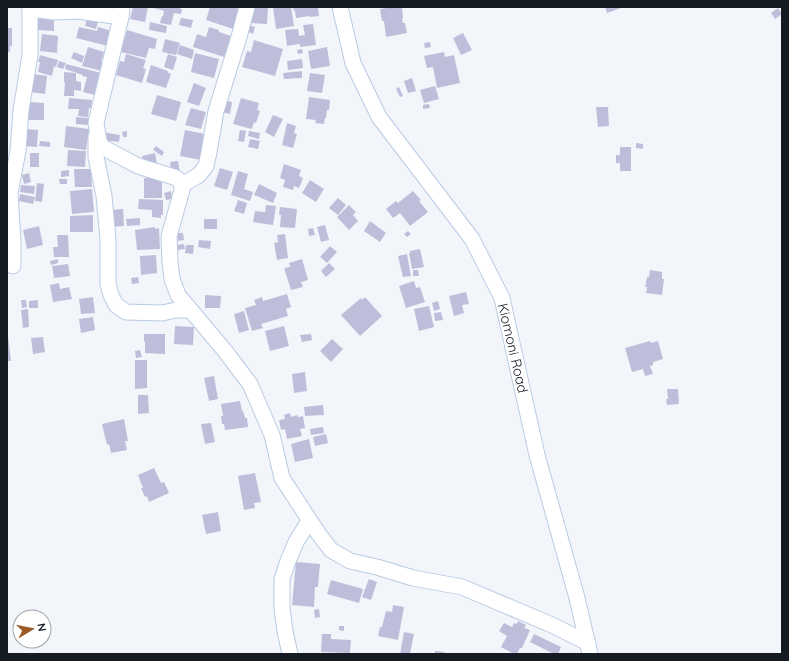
<svg xmlns="http://www.w3.org/2000/svg" width="789" height="661" viewBox="0 0 789 661" font-family="Quicksand,sans-serif">
  <style>
    .building { fill: #bfbeda }
    .lines { fill: none; stroke-linecap: round; stroke-linejoin: round }
    .minor-casing { stroke: #b8cbe3; stroke-width: 17 }
    .minor { stroke: #fff; stroke-width: 15 }
    .labels { text-anchor: middle; dominant-baseline: central; stroke-width: 3; stroke-linejoin: round; paint-order: stroke }
    .street-label { font-size: 14px; fill: #141b23; stroke: #fff }
  </style>
  <rect width="100%" height="100%" fill="#f2f6fb"/>
  <g class="building">
    <polygon points="133,7 148,7 145,22 130,19"/>
    <polygon points="150,7 179,7 179,8 182,9 181,14 174,13 171,25 160,23 162,16 163,16 164,11"/>
    <polygon points="210,7 233,7 239,9 233,29 206,20"/>
    <polygon points="258,7 268,7 267,24 250,23 251,8 258,8"/>
    <polygon points="273,7 291,7 294,26 276,29"/>
    <polygon points="293,7 318,7 319,16 310,17 309,16 296,18 295,11 294,11"/>
    <polygon points="394,7 402,7 403,18 402,18 403,23 405,23 407,33 386,37 384,21 382,21 380,9"/>
    <polygon points="605,7 624,7 607,13"/>
    <polygon points="778,8 782,14 775,19 771,13"/>
    <polygon points="38,13 54,13 54,31 38,30"/>
    <polygon points="87,18 98,22 96,29 85,26"/>
    <polygon points="181,18 193,20 191,28 179,25"/>
    <polygon points="150,22 167,26 166,33 149,30"/>
    <polygon points="313,24 316,45 300,47 300,44 287,46 285,30 298,29 299,36 305,35 303,25"/>
    <polygon points="249,25 255,27 253,34 246,31"/>
    <polygon points="79,27 97,31 98,27 112,31 108,46 76,38"/>
    <polygon points="209,27 219,30 219,32 231,36 229,41 231,41 227,53 226,52 224,57 193,47 197,34 206,37"/>
    <polygon points="7,28 12,28 12,46 10,46 10,52 7,52"/>
    <polygon points="127,30 157,39 155,49 149,48 146,58 121,52"/>
    <polygon points="463,33 472,50 461,55 453,38"/>
    <polygon points="42,34 58,36 57,53 40,51"/>
    <polygon points="165,39 180,43 176,55 162,52"/>
    <polygon points="254,40 283,49 275,76 242,67 247,51 251,52"/>
    <polygon points="430,42 431,47 425,48 424,43"/>
    <polygon points="180,45 194,50 192,59 177,54"/>
    <polygon points="88,47 104,52 101,62 104,63 102,71 82,66"/>
    <polygon points="327,47 330,66 311,69 308,51"/>
    <polygon points="302,49 303,53 298,54 297,50"/>
    <polygon points="74,52 84,56 82,63 71,58"/>
    <polygon points="444,52 445,57 454,55 460,83 437,88 433,67 427,68 424,56"/>
    <polygon points="195,53 219,59 214,78 191,72"/>
    <polygon points="126,54 146,60 143,68 146,69 142,83 116,75 120,61 124,62"/>
    <polygon points="168,54 177,57 173,70 164,67"/>
    <polygon points="40,55 58,60 56,67 54,66 52,76 38,72 40,62 38,62"/>
    <polygon points="302,59 303,68 288,70 287,61"/>
    <polygon points="59,61 66,63 63,69 57,67"/>
    <polygon points="66,64 101,73 95,95 83,92 87,77 82,76 83,75 65,69"/>
    <polygon points="151,65 168,71 167,72 171,74 166,88 146,82"/>
    <polygon points="302,71 302,78 284,79 283,73"/>
    <polygon points="64,72 76,73 76,81 81,82 81,91 74,90 74,96 64,96 65,82 64,82"/>
    <polygon points="310,73 325,75 322,93 307,91"/>
    <polygon points="34,74 47,76 45,94 31,92"/>
    <polygon points="412,78 416,91 408,93 404,81"/>
    <polygon points="194,83 206,88 199,106 187,102"/>
    <polygon points="435,86 439,99 424,103 420,90"/>
    <polygon points="399,87 403,96 400,97 396,89"/>
    <polygon points="157,95 181,102 176,121 151,114"/>
    <polygon points="309,97 330,100 329,110 327,110 326,118 325,118 324,124 315,123 316,120 306,119"/>
    <polygon points="69,98 92,100 91,108 89,108 88,117 78,116 79,109 68,109"/>
    <polygon points="241,98 259,103 257,110 260,111 256,123 254,122 252,129 233,124"/>
    <polygon points="224,100 232,102 230,114 222,112"/>
    <polygon points="28,102 44,103 44,120 28,120"/>
    <polygon points="429,104 430,108 423,109 423,105"/>
    <polygon points="596,107 608,107 609,126 598,127"/>
    <polygon points="191,108 206,112 201,129 185,125"/>
    <polygon points="273,115 283,119 274,137 265,132"/>
    <polygon points="76,117 89,118 88,125 76,124"/>
    <polygon points="287,123 296,126 294,133 297,134 293,148 282,145"/>
    <polygon points="66,126 89,129 86,150 64,147"/>
    <polygon points="26,129 38,130 37,147 25,146"/>
    <polygon points="185,130 205,134 202,160 180,156"/>
    <polygon points="240,130 246,131 244,142 238,141"/>
    <polygon points="127,131 127,137 123,137 122,132"/>
    <polygon points="249,131 260,133 259,139 248,136"/>
    <polygon points="102,132 120,135 119,142 101,140"/>
    <polygon points="250,139 260,141 258,149 248,147"/>
    <polygon points="40,141 50,142 50,147 39,146"/>
    <polygon points="636,143 643,144 643,149 636,148"/>
    <polygon points="156,146 164,152 162,156 153,150"/>
    <polygon points="620,147 631,147 631,171 620,171 620,163 616,163 616,155 620,155"/>
    <polygon points="68,150 86,151 85,167 67,166"/>
    <rect x="30" y="153" width="9" height="14"/>
    <polygon points="155,153 157,164 144,167 142,156"/>
    <polygon points="178,161 180,172 172,174 170,162"/>
    <polygon points="284,164 301,170 299,176 303,178 299,188 294,186 293,190 283,187 285,180 280,178"/>
    <polygon points="220,168 233,172 227,190 214,186"/>
    <polygon points="74,169 91,169 92,187 75,187"/>
    <polygon points="69,170 69,176 61,177 61,171"/>
    <polygon points="238,171 248,174 244,189 253,192 250,201 231,195"/>
    <polygon points="29,173 31,182 24,184 22,175"/>
    <rect x="144" y="178" width="18" height="20"/>
    <polygon points="59,179 67,179 67,184 60,184"/>
    <polygon points="310,180 324,189 316,202 302,193"/>
    <polygon points="37,183 44,184 42,202 35,201"/>
    <polygon points="259,184 277,193 273,203 254,195"/>
    <polygon points="21,185 35,186 34,194 20,192"/>
    <polygon points="92,189 94,212 72,214 70,191"/>
    <polygon points="171,191 172,199 166,200 164,193"/>
    <polygon points="413,191 421,200 419,201 428,212 410,226 400,213 393,218 386,209 396,201 398,203"/>
    <polygon points="20,194 35,197 33,204 19,201"/>
    <polygon points="338,198 346,205 338,215 329,208"/>
    <polygon points="139,199 163,200 163,215 161,215 161,218 152,217 152,210 138,209"/>
    <polygon points="238,200 247,203 244,214 234,211"/>
    <polygon points="266,205 276,206 273,225 253,222 255,211 265,212"/>
    <polygon points="349,205 356,212 353,215 358,221 349,230 337,217"/>
    <polygon points="280,207 297,209 295,228 280,227 281,215 279,215"/>
    <polygon points="123,209 124,226 110,227 109,210"/>
    <polygon points="93,215 93,232 70,232 70,216"/>
    <polygon points="140,218 140,225 127,226 126,219"/>
    <rect x="204" y="219" width="13" height="10"/>
    <polygon points="370,221 386,233 380,242 364,231"/>
    <polygon points="325,225 329,240 321,242 317,227"/>
    <polygon points="39,226 43,245 27,249 23,230"/>
    <polygon points="155,227 155,229 159,228 160,249 137,250 135,230"/>
    <polygon points="313,228 315,235 309,236 308,229"/>
    <polygon points="408,231 411,234 407,237 404,234"/>
    <polygon points="177,233 183,233 184,240 178,241"/>
    <polygon points="285,234 288,258 277,260 274,243 278,242 277,235"/>
    <polygon points="57,235 68,235 69,257 54,257 53,247 58,247"/>
    <polygon points="199,240 211,241 210,249 198,247"/>
    <polygon points="184,244 185,249 178,250 177,245"/>
    <polygon points="186,245 194,245 193,254 185,253"/>
    <polygon points="330,246 337,252 327,263 320,257"/>
    <polygon points="420,249 424,267 412,269 409,253 410,253 410,251"/>
    <polygon points="407,254 411,276 403,277 398,256"/>
    <polygon points="156,255 157,273 141,275 140,256"/>
    <polygon points="58,259 58,263 51,265 50,261"/>
    <polygon points="302,259 308,280 301,282 303,287 291,290 284,268 290,267 289,263"/>
    <polygon points="329,263 335,269 326,277 321,271"/>
    <polygon points="68,264 70,276 54,278 52,266"/>
    <polygon points="413,270 418,270 419,276 413,276"/>
    <polygon points="650,270 662,272 662,279 664,279 662,295 646,293 647,287 645,287 647,277 649,277"/>
    <polygon points="138,277 139,283 132,284 131,278"/>
    <polygon points="414,281 416,288 420,287 425,302 406,308 399,286"/>
    <polygon points="59,283 60,289 69,287 72,299 53,302 50,285"/>
    <polygon points="466,292 469,304 462,305 464,313 454,316 449,296"/>
    <polygon points="287,294 291,307 286,309 288,316 261,324 263,328 252,331 245,308 256,305 254,300 262,297 263,301"/>
    <polygon points="205,295 221,296 220,308 205,308"/>
    <polygon points="93,297 95,313 81,314 79,299"/>
    <polygon points="365,297 382,316 360,336 341,315 361,298 362,300"/>
    <polygon points="21,300 26,300 27,307 22,308"/>
    <polygon points="38,300 38,308 29,308 29,301"/>
    <polygon points="438,301 440,309 434,311 432,303"/>
    <polygon points="429,306 434,327 419,331 414,309"/>
    <polygon points="28,309 29,327 23,328 21,310"/>
    <polygon points="244,311 249,330 239,333 234,314"/>
    <polygon points="441,312 443,320 435,321 434,313"/>
    <polygon points="93,317 95,330 81,333 79,319"/>
    <polygon points="175,326 194,327 193,345 174,344"/>
    <polygon points="284,326 289,346 270,351 265,331"/>
    <polygon points="144,334 165,334 165,354 145,353 145,341 144,342"/>
    <polygon points="311,334 312,340 302,342 300,335"/>
    <polygon points="7,336 8,336 11,361 7,361"/>
    <polygon points="43,337 45,352 33,354 31,338"/>
    <polygon points="332,339 343,349 331,362 320,351"/>
    <polygon points="650,341 651,343 658,341 663,359 653,362 653,365 650,366 653,374 645,376 643,369 632,372 625,348"/>
    <polygon points="140,350 142,357 136,358 135,351"/>
    <polygon points="135,360 147,360 147,388 135,389"/>
    <polygon points="305,372 307,391 294,393 292,374"/>
    <polygon points="214,376 218,399 209,401 204,378"/>
    <polygon points="667,389 678,389 679,404 667,405 666,399 668,399"/>
    <polygon points="138,395 148,395 149,413 138,414"/>
    <polygon points="240,401 242,411 243,411 245,418 247,418 248,427 225,430 224,424 222,424 221,416 223,416 221,404"/>
    <polygon points="323,405 324,415 305,416 304,407"/>
    <polygon points="290,413 291,417 297,415 298,417 303,416 305,428 300,429 302,436 287,439 285,429 281,430 279,420 285,419 284,415"/>
    <polygon points="124,419 128,441 125,441 127,450 111,453 109,444 107,445 102,424"/>
    <polygon points="211,423 215,442 205,444 201,424"/>
    <polygon points="323,427 324,433 311,435 310,429"/>
    <polygon points="326,434 328,443 315,446 313,437"/>
    <polygon points="309,439 313,458 295,462 291,444"/>
    <polygon points="154,468 161,483 164,482 169,493 149,502 147,496 145,497 141,488 143,488 138,475"/>
    <polygon points="255,473 261,502 254,503 255,508 244,510 238,476"/>
    <polygon points="218,512 221,531 206,534 202,515"/>
    <polygon points="296,562 320,564 318,587 315,587 314,607 292,605"/>
    <polygon points="369,579 377,582 371,600 362,597"/>
    <polygon points="331,580 363,589 359,603 327,594"/>
    <polygon points="393,605 404,607 398,640 378,636 380,627 382,627 386,611 392,612"/>
    <polygon points="319,609 320,617 315,618 314,610"/>
    <polygon points="518,621 526,625 524,628 530,630 522,648 520,648 517,654 514,654 501,647 507,636 499,631 504,623 512,627 514,623 517,624"/>
    <polygon points="339,626 344,626 344,631 339,630"/>
    <polygon points="404,632 414,634 410,654 400,654"/>
    <polygon points="322,634 331,634 331,639 351,640 350,653 321,652"/>
    <polygon points="534,634 561,647 558,654 554,654 530,642"/>
    <polygon points="435,651 445,652 444,654 435,654"/>
  </g>
  <g class="lines">
    <defs>
      <g id="minor">
        <polyline points="122,7 121,17 96,123 99,141 102,147 123,158 138,166 174,177 179,180 182,185 182,190 169,236 170,262 172,279 178,295 225,351 250,384 272,435 282,478 318,533 331,550 350,561 377,567 413,578 462,587 552,625 588,643"/>
        <polyline points="340,7 353,63 379,117 472,239 502,298 537,455 577,598 590,654"/>
        <polyline points="30,9 54,12 78,11 121,17"/>
        <polyline points="96,136 96,157 104,196 108,239 108,284 111,295 116,305 126,312 162,313 176,310 190,310"/>
        <polyline points="182,185 199,175 206,166 209,152 216,111 239,37 247,7"/>
        <polyline points="13,266 13,241 10,193 18,151 21,110 30,55 30,7"/>
        <polyline points="290,654 285,631 282,608 282,579 288,561 296,542 309,521"/>
      </g>
    </defs>
    <use href="#minor" class="minor-casing"/>
    <use href="#minor" class="minor"/>
  </g>
  <g class="labels">
    <g class="street-label">
      <text transform="translate(513 348) rotate(77)">Kiomoni Road</text>
    </g>
  </g>
  <rect width="789" height="661" fill="none" stroke="#141b23" stroke-width="16"/>
  <g transform="translate(32 629) rotate(80)"><circle r="19" fill="#ffffff" stroke="#a1a4a7"/>
  <path d="M0-3L7 15L0 10L-7 15Z" fill="#9c5b26"/>
  <text y="-6" font-size="11" font-weight="bold" text-anchor="middle" fill="#141b23">N</text>
  </g>
</svg>
